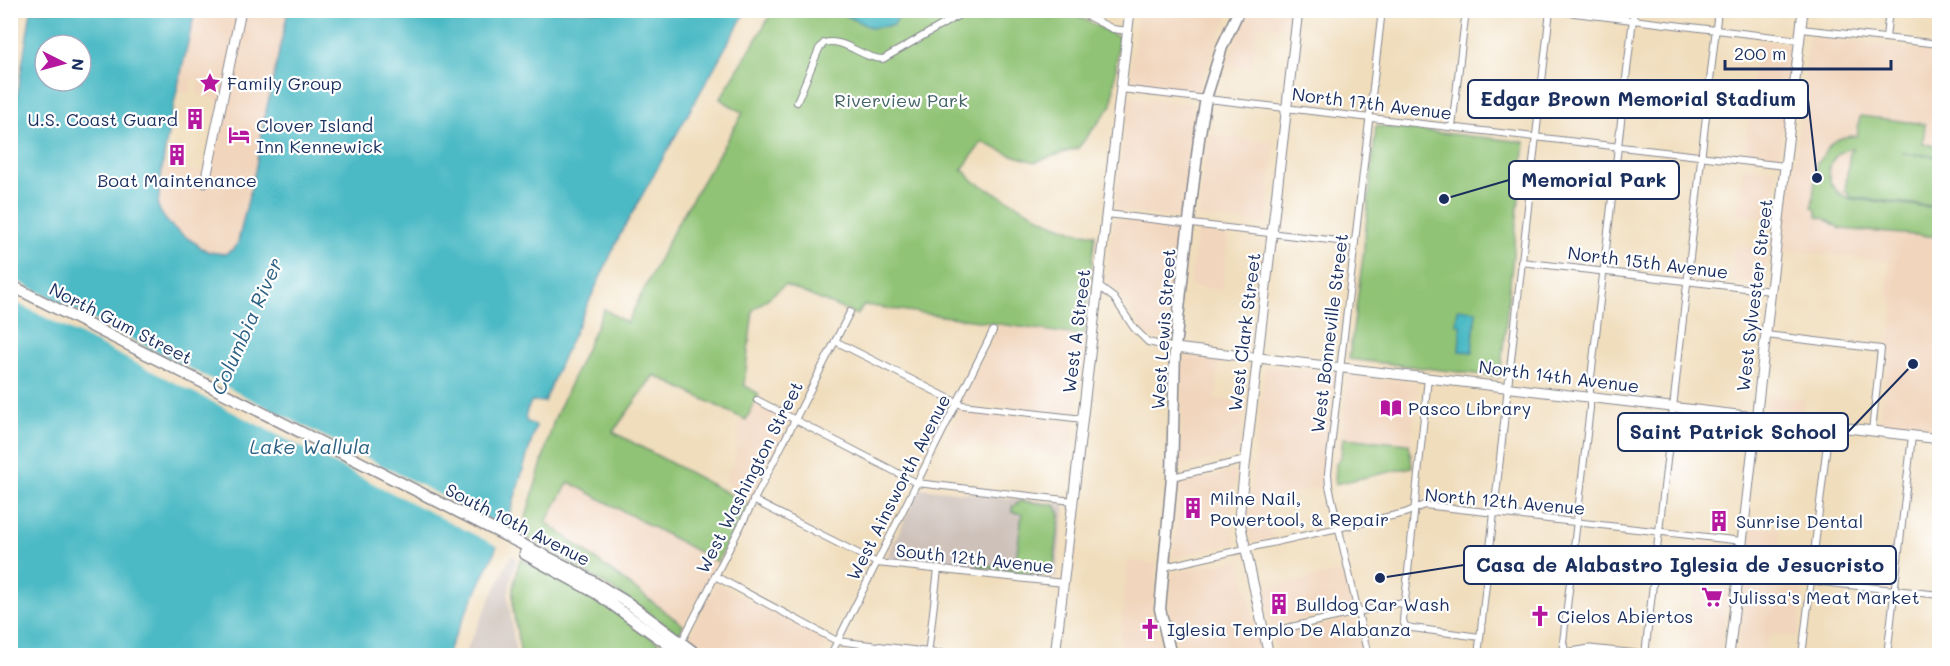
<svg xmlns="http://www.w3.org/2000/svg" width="1950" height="666" viewBox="0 0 1950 666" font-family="Mali,sans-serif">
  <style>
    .built { fill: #f1d5bd }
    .industrial { fill: #cec1ba }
    .green { fill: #90c374; stroke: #567969; stroke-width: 1.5 }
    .water { fill: #4cbac5; stroke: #347492; stroke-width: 1.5; fill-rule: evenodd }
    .pier { fill: #f0ddbc }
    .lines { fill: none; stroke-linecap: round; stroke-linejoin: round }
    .street-casing { stroke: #86868d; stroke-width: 8 }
    .secondary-casing { stroke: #86868d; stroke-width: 11 }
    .primary-casing { stroke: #86868d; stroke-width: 13 }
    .street { stroke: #fff; stroke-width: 6 }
    .secondary { stroke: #fff; stroke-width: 9 }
    .primary { stroke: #fff; stroke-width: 10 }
    .labels { text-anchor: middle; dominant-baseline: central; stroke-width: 4.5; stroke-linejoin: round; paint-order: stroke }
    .poi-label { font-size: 18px; fill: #1b2f5e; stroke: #fff; text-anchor: start }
    .park-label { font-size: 18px; fill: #446366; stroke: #fff }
    .street-label { font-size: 18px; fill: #1b2f5e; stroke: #fff }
    .water-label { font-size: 20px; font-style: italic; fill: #2c6082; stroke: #fff }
    .leader { fill: none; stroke: #1b2f5e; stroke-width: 2 }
    .callout-dot { fill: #1b2f5e; stroke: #fff; stroke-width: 2 }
    .callout { fill: #fff; stroke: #1b2f5e; stroke-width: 2 }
    .callout-label { font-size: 20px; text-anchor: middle; font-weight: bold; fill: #1b2f5e }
  </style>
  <rect width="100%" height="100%" fill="#fff"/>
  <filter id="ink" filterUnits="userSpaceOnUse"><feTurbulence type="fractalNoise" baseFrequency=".0167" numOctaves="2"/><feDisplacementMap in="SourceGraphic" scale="12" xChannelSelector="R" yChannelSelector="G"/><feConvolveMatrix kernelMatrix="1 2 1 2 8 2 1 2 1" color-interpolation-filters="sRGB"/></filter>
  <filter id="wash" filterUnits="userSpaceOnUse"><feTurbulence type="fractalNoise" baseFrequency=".008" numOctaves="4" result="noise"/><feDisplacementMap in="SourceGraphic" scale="24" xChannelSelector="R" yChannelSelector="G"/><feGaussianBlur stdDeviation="1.35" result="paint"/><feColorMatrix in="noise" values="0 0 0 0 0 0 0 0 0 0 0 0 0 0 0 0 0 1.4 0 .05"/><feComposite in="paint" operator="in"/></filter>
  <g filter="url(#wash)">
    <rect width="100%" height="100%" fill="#f0ddbc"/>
    <g class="built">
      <polygon points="195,11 288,11 265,116 255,171 238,242 235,248 225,254 209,252 198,246 197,244 171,226 159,211 158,206 163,164 204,172 218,99 197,94 199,80 192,79 189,93 177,90"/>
      <polygon points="1138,11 1230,11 1211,54 1200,91 1130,82"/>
      <polygon points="1249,11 1290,11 1288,29 1258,25 1252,68 1225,65"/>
      <polygon points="1810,37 1939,52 1939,431 1879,425 1894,305 1886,290 1891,262 1783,250"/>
      <polygon points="1757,41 1791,44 1779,160 1744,156"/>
      <polygon points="1128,97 1195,104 1182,219 1115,210"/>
      <polygon points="1208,134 1275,142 1266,224 1198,217"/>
      <polygon points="1743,166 1777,170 1771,219 1737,215"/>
      <polygon points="1114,219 1181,227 1167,340 1147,336 1118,293 1107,281"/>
      <polygon points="1197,232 1228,236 1222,290 1190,286"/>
      <polygon points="1734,245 1768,249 1764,285 1730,281"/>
      <polygon points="1000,325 1084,336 1076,414 962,401"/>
      <polygon points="1183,356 1219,360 1215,399 1245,402 1239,454 1181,467"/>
      <polygon points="1265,366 1335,373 1324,475 1324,486 1264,500 1273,538 1252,542 1247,523 1248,515"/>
      <polygon points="1348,375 1418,383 1411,446 1414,468 1334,485 1335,457 1339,453"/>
      <polygon points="1767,394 1804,399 1802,417 1765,413"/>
      <polygon points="754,403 789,422 752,495 724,482 735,460 739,423 741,418 746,420"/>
      <polygon points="961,408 1075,422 1071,456 944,442"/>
      <polygon points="1237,471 1231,519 1236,543 1173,558 1181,484"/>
      <polygon points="568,482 717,562 683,625 546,522"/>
      <polygon points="1752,525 1780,529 1776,571 1747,568"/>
      <polygon points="1700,541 1734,545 1721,655 1687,653"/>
      <polygon points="1240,559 1262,655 1179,655 1168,610 1172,573"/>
      <polygon points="1128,561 1157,564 1152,610 1161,649 1133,655 1118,655"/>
      <polygon points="1344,571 1352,608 1271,626 1262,589"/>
      <polygon points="1746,581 1803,587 1797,637 1769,634 1766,655 1737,655"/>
      <polygon points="716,583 828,641 821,656 705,655 687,642"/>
      <polygon points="1354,618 1362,654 1278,655 1273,636"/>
    </g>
    <g class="industrial">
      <polygon points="920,488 1065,504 1056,577 886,559"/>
      <polygon points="511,555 516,558 508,595 516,655 464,655"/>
    </g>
    <g class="green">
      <path d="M773,11H1067L1119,37L1112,105L1078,148L1035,162L1009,154L982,142L961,171L963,170L975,182L1047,221L1079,233L1095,234L1084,336L864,305L857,315L785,285L753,310L744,385L759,394L746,420L654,375L613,432L748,504L717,562L569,482L546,522L683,625L679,634C627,597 576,565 521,535L554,420L604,309L627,323L676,226L743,113L720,99Z"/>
      <path d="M1860,116L1925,124L1923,144L1939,146V156L1901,153L1939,157L1937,202H1935L1934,206L1848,197L1849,192H1845L1850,151H1853V148C1821,154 1821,191 1852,199L1939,208V237L1841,229L1824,218L1817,217V211L1812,207L1817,162L1820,161C1829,143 1835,136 1857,136Z"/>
      <polygon points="1376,126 1525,142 1500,377 1349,359 1363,257"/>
      <polygon points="1343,438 1409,444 1412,467 1335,484 1336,463 1341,457"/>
      <polygon points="1021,501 1055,505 1060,515 1054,566 1047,575 978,567 979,564 1015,568 1022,514 1012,512 1012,507"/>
      <path d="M520,559C542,570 564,579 586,592C614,609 640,630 667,649L666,655H521L513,610V588Z"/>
    </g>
    <g class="water">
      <path d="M31,11H195C181,76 163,139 158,206C164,224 181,234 197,244L198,246L209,252L225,254L235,248L238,242L255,171L265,116L288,11H746L621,233L563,357L544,402L532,401C528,407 524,414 526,421L536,426L512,507L493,556L446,655L11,656L10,139ZM45,45H81V81H45Z"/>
      <polygon points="837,11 901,11 894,25 871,28"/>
      <polygon points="1458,309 1476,311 1472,352 1459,351 1461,325 1456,324"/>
    </g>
    <polygon class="pier" points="11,278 507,529 499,547 11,300"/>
  </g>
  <g filter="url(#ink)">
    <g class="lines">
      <defs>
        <g id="street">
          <polyline points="1075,10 1113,29 1128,31"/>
          <polyline points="1549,10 1799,40"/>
          <polyline points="1801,29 1940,44"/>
          <polyline points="1886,38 1889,10"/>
          <polyline points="1121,89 1785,166"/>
          <path d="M797,102L819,49L824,43C844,37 862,59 883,59L968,10"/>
          <polyline points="1452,127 1466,10"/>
          <polyline points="1107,214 1355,243"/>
          <polyline points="1521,262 1771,291"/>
          <polyline points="1098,286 1114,298 1134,328 1148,342 1175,348"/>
          <polyline points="1766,335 1881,349 1872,431"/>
          <polyline points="835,341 962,405 1083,419"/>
          <polyline points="1428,378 1403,620 1405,626 1412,628 1480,637"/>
          <polyline points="757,400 917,483 1073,501"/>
          <polyline points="1172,477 1246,460"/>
          <polyline points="753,500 877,563 1064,583"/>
          <polyline points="1164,567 1405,513 1424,505 1742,541"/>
          <polyline points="1739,573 1940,595"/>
          <polyline points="715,576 837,641 962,656"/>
          <polyline points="1264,633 1398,603 1404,604"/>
          <polyline points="681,643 850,312"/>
          <polyline points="928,655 938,569"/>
          <polyline points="1566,655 1563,642 1590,408 1590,386 1634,10"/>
          <polyline points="1645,655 1718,10"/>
          <polyline points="830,656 993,331"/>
          <polyline points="1368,656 1329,486 1328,473 1382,10"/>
          <polyline points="1478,656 1550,10"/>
          <polyline points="1802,656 1829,426"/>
          <polyline points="1887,656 1912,436"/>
        </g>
        <g id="secondary">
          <polyline points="205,183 241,10"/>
          <polyline points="1175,348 1940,439"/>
          <polyline points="1055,656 1130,10"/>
          <polyline points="1269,656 1239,518 1298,10"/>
          <polyline points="1553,656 1590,650 1647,656"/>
          <polyline points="1729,656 1803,10"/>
        </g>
        <g id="primary">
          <polyline points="10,285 577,572 628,603 699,656"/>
          <polyline points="525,554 596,593 684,656"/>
          <polyline points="1171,656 1160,609 1172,477 1175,348 1184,262 1199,139 1206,98 1222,47 1239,10"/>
        </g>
      </defs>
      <use href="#street" class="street-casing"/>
      <use href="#secondary" class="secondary-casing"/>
      <use href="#primary" class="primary-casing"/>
      <use href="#street" class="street"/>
      <use href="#secondary" class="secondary"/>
      <use href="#primary" class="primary"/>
    </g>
  </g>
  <defs>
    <symbol id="sight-bare" viewBox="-9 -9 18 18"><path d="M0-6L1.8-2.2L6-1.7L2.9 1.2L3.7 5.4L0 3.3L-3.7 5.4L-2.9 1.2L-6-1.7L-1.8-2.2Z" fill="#b5179e" stroke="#fff" stroke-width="2.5" paint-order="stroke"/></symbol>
    <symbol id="building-bare" viewBox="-9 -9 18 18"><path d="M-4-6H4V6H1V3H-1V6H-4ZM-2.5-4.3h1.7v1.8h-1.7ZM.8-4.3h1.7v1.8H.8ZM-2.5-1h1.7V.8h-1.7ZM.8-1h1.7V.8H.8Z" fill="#b5179e" stroke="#fff" stroke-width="2.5" paint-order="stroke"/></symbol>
    <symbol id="hotel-bare" viewBox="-9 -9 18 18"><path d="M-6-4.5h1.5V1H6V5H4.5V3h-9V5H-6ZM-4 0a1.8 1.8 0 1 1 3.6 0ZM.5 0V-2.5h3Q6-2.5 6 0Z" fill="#b5179e" stroke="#fff" stroke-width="2.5" paint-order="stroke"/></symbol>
    <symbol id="library-bare" viewBox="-9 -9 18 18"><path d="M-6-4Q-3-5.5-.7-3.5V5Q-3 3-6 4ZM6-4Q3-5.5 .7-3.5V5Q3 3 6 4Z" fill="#b5179e" stroke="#fff" stroke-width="2.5" paint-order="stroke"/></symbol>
    <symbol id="supermarket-bare" viewBox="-9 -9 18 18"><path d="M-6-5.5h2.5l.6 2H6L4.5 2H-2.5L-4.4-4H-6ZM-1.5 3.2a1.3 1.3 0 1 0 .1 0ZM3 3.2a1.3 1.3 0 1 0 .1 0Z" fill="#b5179e" stroke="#fff" stroke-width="2.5" paint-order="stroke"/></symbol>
    <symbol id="church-bare" viewBox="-9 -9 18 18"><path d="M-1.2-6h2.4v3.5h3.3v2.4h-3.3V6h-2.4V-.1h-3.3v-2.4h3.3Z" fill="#b5179e" stroke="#fff" stroke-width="2.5" paint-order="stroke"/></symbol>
  </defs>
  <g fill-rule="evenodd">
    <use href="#sight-bare" x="195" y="68" width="30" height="30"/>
    <use href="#building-bare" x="180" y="104" width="30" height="30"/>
    <use href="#hotel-bare" x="224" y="120" width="30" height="30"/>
    <use href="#building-bare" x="162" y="140" width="30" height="30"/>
    <use href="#library-bare" x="1376" y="393" width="30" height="30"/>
    <use href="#building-bare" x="1178" y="493" width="30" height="30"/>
    <use href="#building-bare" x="1704" y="506" width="30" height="30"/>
    <use href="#supermarket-bare" x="1697" y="582" width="30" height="30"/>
    <use href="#building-bare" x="1264" y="589" width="30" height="30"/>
    <use href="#church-bare" x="1525" y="601" width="30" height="30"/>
    <use href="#church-bare" x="1135" y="614" width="30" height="30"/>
  </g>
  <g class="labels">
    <g class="poi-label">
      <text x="227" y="83">Family Group</text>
      <text x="178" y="119" text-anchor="end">U.S. Coast Guard</text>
      <text x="256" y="125">Clover Island<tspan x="256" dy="21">Inn Kennewick</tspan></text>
      <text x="177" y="180" text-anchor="middle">Boat Maintenance</text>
      <text x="1408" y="408">Pasco Library</text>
      <text x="1210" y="498">Milne Nail,<tspan x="1210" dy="21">Powertool, &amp; Repair</tspan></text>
      <text x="1736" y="521">Sunrise Dental</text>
      <text x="1729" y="597">Julissa's Meat Market</text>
      <text x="1296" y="604">Bulldog Car Wash</text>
      <text x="1557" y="616">Cielos Abiertos</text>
      <text x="1167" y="629">Iglesia Templo De Alabanza</text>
    </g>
    <g class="park-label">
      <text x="901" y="100">Riverview Park</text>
    </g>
    <g class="street-label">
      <text transform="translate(1372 103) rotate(7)">North 17th Avenue</text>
      <text transform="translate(1648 262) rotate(7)">North 15th Avenue</text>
      <text transform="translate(1754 295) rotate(-83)">West Sylvester Street</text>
      <text transform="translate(121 323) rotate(27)">North Gum Street</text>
      <text transform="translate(1163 329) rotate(-86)">West Lewis Street</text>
      <text transform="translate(1076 331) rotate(-83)">West A Street</text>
      <text transform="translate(1244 332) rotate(-83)">West Clark Street</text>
      <text transform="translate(1329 333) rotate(-83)">West Bonneville Street</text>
      <text transform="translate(1559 376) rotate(7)">North 14th Avenue</text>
      <text transform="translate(749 477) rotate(-63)">West Washington Street</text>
      <text transform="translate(898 487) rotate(-63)">West Ainsworth Avenue</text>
      <text transform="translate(1505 501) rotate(5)">North 12th Avenue</text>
      <text transform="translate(518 524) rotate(27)">South 10th Avenue</text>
      <text transform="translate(975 558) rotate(6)">South 12th Avenue</text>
    </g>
    <g class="water-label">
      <text transform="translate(246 326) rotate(-66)">Columbia River</text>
      <text x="310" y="446">Lake Wallula</text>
    </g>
  </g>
  <path class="leader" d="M1817 178L1808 99M1444 199L1509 180M1913 364L1848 432M1380 578L1464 565"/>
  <g class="callout-dot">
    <circle cx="1817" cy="178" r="6"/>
    <circle cx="1444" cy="199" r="6"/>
    <circle cx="1913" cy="364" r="6"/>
    <circle cx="1380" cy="578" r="6"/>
  </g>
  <g class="callout">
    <rect x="1468" y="80" width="340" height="38" rx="6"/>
    <rect x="1509" y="161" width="170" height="38" rx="6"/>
    <rect x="1618" y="413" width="230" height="38" rx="6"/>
    <rect x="1464" y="546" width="432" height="38" rx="6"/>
  </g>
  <g class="callout-label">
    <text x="1638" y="106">Edgar Brown Memorial Stadium</text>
    <text x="1594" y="187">Memorial Park</text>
    <text x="1733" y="439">Saint Patrick School</text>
    <text x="1680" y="572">Casa de Alabastro Iglesia de Jesucristo</text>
  </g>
  <rect width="1950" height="666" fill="none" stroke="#fff" stroke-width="36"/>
  <g transform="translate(63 63) rotate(96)"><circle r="28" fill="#ffffff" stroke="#a4acbf" stroke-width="1.5"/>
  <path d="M0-4.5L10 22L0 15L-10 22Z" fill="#b5179e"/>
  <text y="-9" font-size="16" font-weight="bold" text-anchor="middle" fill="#1b2f5e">N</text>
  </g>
  <path d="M1725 60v9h166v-9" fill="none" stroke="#1b2f5e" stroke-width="3"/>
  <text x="1734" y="60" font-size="18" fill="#1b2f5e" stroke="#ffffff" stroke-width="4.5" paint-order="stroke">200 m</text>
</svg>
